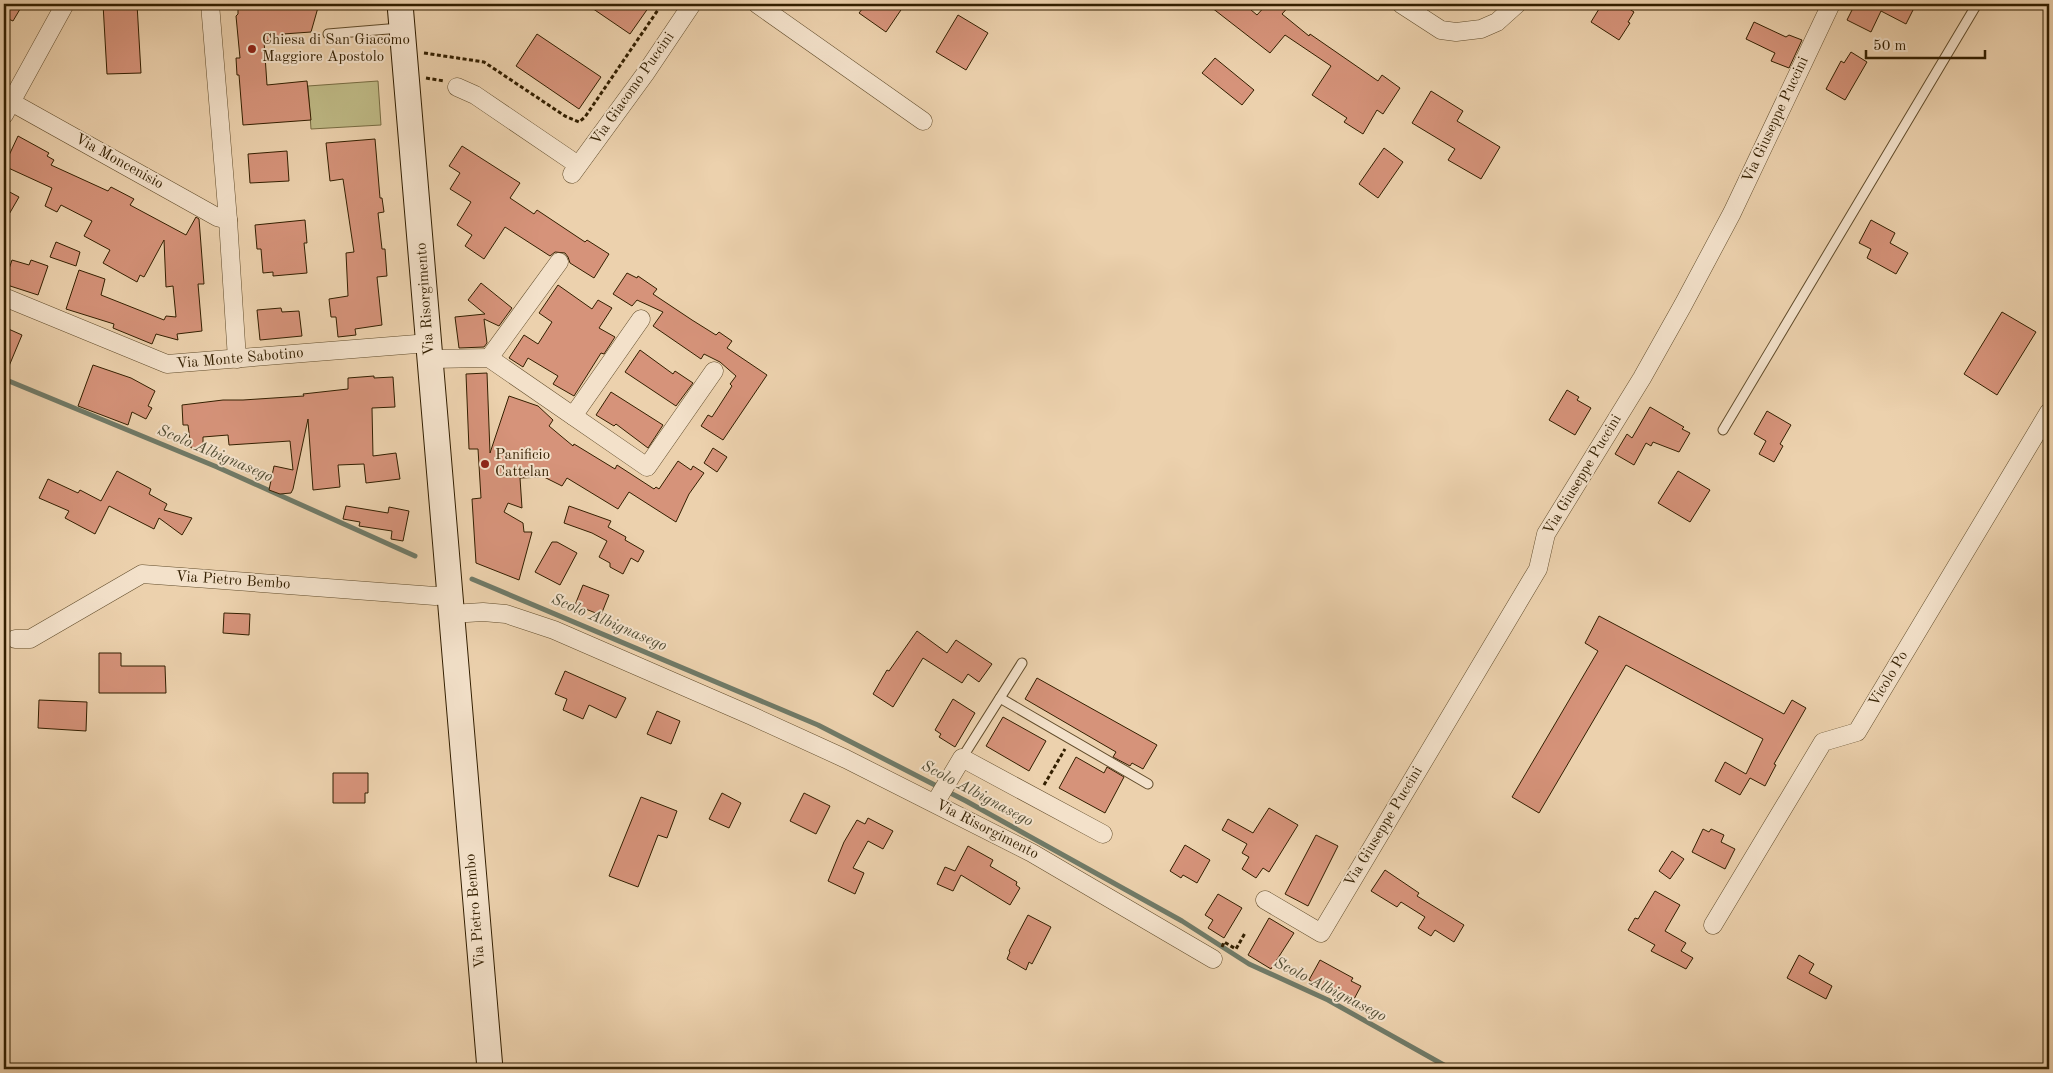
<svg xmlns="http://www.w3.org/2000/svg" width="2053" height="1073" viewBox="0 0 2053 1073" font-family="'Old Standard TT',serif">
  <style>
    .green { fill: #beb985; stroke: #786c42 }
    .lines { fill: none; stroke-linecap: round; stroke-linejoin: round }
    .stream { stroke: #707a67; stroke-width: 5 }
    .building { fill: #d6937a; stroke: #331f00 }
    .service-casing { stroke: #614c2b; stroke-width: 11 }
    .minor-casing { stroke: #614c2b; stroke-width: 19 }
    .secondary-casing { stroke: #331f00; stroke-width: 27 }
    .path { stroke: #331f00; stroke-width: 3; stroke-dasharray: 4 2.5; stroke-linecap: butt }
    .service { stroke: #f3e1ca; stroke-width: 9 }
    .minor { stroke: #f3e1ca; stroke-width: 18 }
    .secondary { stroke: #f3e1ca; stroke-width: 25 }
    .poi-dot { fill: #8f2418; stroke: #f3e1ca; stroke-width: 2 }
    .labels { text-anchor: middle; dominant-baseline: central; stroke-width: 4; stroke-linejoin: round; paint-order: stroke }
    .poi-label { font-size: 15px; fill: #331f00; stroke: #f3e1ca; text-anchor: start }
    .street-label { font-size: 15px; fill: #331f00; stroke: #f3e1ca }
    .water-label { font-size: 16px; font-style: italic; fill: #524d34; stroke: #f3e1ca }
  </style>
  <rect width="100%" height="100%" fill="#ecd1ad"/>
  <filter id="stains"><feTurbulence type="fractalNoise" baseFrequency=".004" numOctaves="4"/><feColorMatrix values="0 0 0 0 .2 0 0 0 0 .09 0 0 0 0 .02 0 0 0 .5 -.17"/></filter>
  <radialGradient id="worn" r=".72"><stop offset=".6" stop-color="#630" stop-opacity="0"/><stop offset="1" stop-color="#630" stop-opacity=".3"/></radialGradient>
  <polygon class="green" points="378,81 381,125 311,129 308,86"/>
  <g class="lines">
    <g class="stream">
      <polyline points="4,379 217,467 415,556"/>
      <polyline points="472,579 818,725 966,801 1182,921 1249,964 1328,1000 1451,1069"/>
    </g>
  </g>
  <g class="building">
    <polygon points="4,4 23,4 13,21 4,17"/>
    <polygon points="103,4 137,4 141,73 107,74"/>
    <polygon points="238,4 319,4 311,32 283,34 283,38 264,41 267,85 307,81 311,120 243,125 239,75 237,75 236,58 240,58 236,16 238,14"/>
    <polygon points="586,4 651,4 630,34"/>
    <polygon points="866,4 905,4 886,32 859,13"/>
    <polygon points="1207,4 1244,4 1257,15 1267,4 1291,4 1282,14 1309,36 1310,34 1378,81 1382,75 1400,88 1383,114 1377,110 1363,134 1344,122 1347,118 1312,95 1331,66 1285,35 1270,53"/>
    <polygon points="1602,4 1622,4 1634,12 1628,22 1630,23 1619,40 1591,22"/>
    <polygon points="1855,4 1916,4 1906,24 1881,11 1871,32 1847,20"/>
    <polygon points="958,15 988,33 966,70 936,52"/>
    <polygon points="1754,22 1786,37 1789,35 1802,40 1789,68 1771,61 1775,53 1746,39"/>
    <polygon points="537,34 601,77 579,109 516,66"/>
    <polygon points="1851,52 1867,62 1845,100 1826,89 1841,61 1844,63"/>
    <polygon points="1215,58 1254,90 1242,105 1202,73"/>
    <polygon points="1431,91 1463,111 1457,121 1500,147 1481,179 1448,160 1455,149 1412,123"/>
    <polygon points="18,136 49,153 47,156 54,160 51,165 108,191 111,187 134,199 130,205 186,235 196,217 199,219 204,284 198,284 202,331 177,334 178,340 156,334 152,344 113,328 114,324 66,309 79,270 105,279 101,295 164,320 166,316 176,317 173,286 166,287 164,240 144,277 140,275 137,282 103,263 110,250 84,236 92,221 61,205 57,212 45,206 52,188 4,166"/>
    <polygon points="375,139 380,198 382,198 384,212 378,213 382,249 385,249 387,276 377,277 382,325 355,329 356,335 338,337 336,317 331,317 329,299 348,296 346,253 354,252 343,179 330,181 326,143"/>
    <polygon points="462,146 520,183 510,198 534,214 537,210 585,242 587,240 609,254 594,278 570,263 568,257 565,253 555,252 550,256 505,227 484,259 465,246 472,235 457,225 471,202 450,189 460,173 449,166"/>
    <polygon points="1384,148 1403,162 1378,198 1359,184"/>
    <polygon points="287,151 289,181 250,183 248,154"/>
    <polygon points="4,189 19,197 4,223"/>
    <polygon points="305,220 307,243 304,243 307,273 273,276 273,272 263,273 261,249 257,249 255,225"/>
    <polygon points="1871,220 1895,233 1890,243 1908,253 1896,274 1867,258 1871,249 1859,243"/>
    <polygon points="56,242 80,252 76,266 50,257"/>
    <polygon points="12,260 29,265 31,260 48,266 38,295 4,284"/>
    <polygon points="627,273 637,278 638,276 657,289 653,294 692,320 716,335 719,332 732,341 727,348 767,375 723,440 701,426 708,415 712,417 732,386 730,384 736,376 720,362 704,354 701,359 653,326 663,312 637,300 632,306 613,294"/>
    <polygon points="481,283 512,308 499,326 484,319 487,343 484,347 459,348 455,317 485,314 468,300"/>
    <polygon points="558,285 592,309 598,300 612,308 599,328 615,337 604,354 601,353 574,396 553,384 558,376 528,358 523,367 509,358 524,335 538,344 552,322 539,313"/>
    <polygon points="281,308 282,312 299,311 302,336 260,340 257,310"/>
    <polygon points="2002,312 2036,332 1997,395 1964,374"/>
    <polygon points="4,327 22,335 4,378"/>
    <polygon points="640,350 673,374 675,371 693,383 676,406 625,372"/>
    <polygon points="93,365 131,378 155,391 148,406 152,408 146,419 132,412 128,425 78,406"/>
    <polygon points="487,373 490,453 509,396 538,406 553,420 549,426 573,446 574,444 615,469 617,465 654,489 656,487 659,489 678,461 691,470 693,466 704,473 689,494 676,522 629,492 618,509 567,478 562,486 544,477 520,478 522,508 508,503 504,512 523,523 524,532 532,532 519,580 476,563 472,499 481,498 478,449 469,449 466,374"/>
    <polygon points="374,376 374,378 393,377 395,407 372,408 373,456 396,453 400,479 366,483 364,464 338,465 340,487 313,490 308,419 293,489 291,493 280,494 269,490 274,466 293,470 290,441 229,445 228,435 203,437 203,447 191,448 188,425 183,425 182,405 223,400 243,400 304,396 303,394 348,389 348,378"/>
    <polygon points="1567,390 1579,397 1577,400 1591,408 1575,435 1549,420"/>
    <polygon points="611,392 663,425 648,448 616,424 614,426 596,415"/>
    <polygon points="1650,407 1684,427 1682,429 1690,433 1679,452 1653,442 1651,446 1646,443 1634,465 1615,454 1627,434 1632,438"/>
    <polygon points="1767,411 1791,425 1780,444 1783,446 1774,462 1759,454 1766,441 1754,434"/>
    <polygon points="713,448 727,457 717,472 704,463"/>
    <polygon points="117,471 151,489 149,494 167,504 164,510 192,518 182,535 159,518 154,529 109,506 95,534 65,518 69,511 39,498 48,479 78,493 80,490 101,501"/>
    <polygon points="1678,471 1710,490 1690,522 1658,503"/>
    <polygon points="346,506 388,513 389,507 409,511 403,541 391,539 392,531 359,526 360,522 343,519"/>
    <polygon points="569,506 611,521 608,527 626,537 625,540 644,551 638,562 631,558 623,574 610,567 610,563 599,557 607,541 592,533 564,523"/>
    <polygon points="552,542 557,542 577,553 560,585 535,572"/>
    <polygon points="583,585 609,595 601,615 575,605"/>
    <polygon points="224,613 250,614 249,635 223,633"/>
    <polygon points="1599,616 1784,714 1792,700 1806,708 1774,764 1776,765 1765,786 1750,778 1740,795 1715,781 1725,762 1746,774 1763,739 1626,665 1539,813 1512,797 1598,651 1585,643"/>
    <polygon points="917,631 947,653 956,640 992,664 979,682 968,674 962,683 923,658 893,707 873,694 887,670 889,671"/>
    <polygon points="99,653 121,653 121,666 165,666 166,693 99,693"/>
    <polygon points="565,671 626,698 616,718 589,705 583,719 563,710 567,699 555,694"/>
    <polygon points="1037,678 1157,745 1143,769 1132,763 1130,766 1113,757 1116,752 1025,699"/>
    <polygon points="953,699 975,713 955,747 939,737 941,734 935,730"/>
    <polygon points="39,700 87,702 86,731 38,728"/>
    <polygon points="657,711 680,721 671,744 647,734"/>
    <polygon points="1003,717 1046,741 1029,771 986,746"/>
    <polygon points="1076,757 1104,773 1107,767 1124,777 1105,813 1059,788"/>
    <polygon points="333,773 368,773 368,793 365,793 365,803 333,803"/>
    <polygon points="722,793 741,803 729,828 709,819"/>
    <polygon points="804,793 830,806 816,834 790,821"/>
    <polygon points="641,797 677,811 667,838 658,835 638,887 609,876"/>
    <polygon points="1269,808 1298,825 1269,872 1263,868 1256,878 1242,869 1249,857 1242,853 1247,844 1222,830 1228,819 1253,833"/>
    <polygon points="868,818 893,831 883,849 868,841 853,868 864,873 855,894 828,881 844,842 857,820 865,824"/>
    <polygon points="1703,829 1709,832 1711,829 1724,835 1721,842 1735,849 1725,869 1692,852"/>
    <polygon points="1316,835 1338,846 1308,906 1285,894"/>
    <polygon points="1185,845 1210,860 1197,883 1183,875 1181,878 1170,871"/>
    <polygon points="968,846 993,860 990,866 1017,882 1016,885 1020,888 1010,905 961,875 953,891 937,884 945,867 955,871"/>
    <polygon points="1672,851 1684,859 1670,879 1659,871"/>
    <polygon points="1385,870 1419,893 1417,896 1464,925 1454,942 1435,930 1431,936 1418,928 1425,917 1401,902 1397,907 1371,891"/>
    <polygon points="1655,891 1680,905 1665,931 1686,943 1681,951 1693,958 1686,969 1651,951 1655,945 1628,930 1635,918 1638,919"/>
    <polygon points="1218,894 1242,908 1224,938 1208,928 1213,920 1205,915"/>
    <polygon points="1028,915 1051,927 1032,964 1029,962 1026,970 1007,959 1010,952 1009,951"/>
    <polygon points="1269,918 1294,933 1271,969 1248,955"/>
    <polygon points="1799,955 1814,964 1809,973 1832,986 1826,999 1787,978"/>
    <polygon points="1320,960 1353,978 1351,981 1361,986 1353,1001 1343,996 1342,998 1309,980"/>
  </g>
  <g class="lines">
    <defs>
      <g id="service">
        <polyline points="328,34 400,28"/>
        <polyline points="1723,430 1977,4"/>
        <polyline points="1000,698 1148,784"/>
        <polyline points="962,758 1022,663"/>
      </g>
      <g id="minor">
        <polyline points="210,4 228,220 237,359"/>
        <polyline points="757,4 923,121"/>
        <polyline points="1401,4 1441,30 1456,32 1481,29 1497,22 1517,4"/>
        <polyline points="457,87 475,95 578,165"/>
        <polyline points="4,98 217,217 228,220"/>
        <polyline points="4,115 65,4"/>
        <polyline points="572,174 645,74 692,4"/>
        <polyline points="4,297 167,364 429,343"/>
        <polyline points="489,358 559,262"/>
        <polyline points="430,359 489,358 647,467 714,371"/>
        <polyline points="573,416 641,319"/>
        <polyline points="451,614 483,612 506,614 554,630 752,716 846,759 1032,853 1213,959"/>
        <polyline points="15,639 30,639 142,574 435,596 449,595"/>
        <polyline points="935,803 962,758 1103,834"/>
        <polyline points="1265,900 1321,933 1538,569 1546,534 1642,378 1683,305 1732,213 1831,4"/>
        <polyline points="1713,925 1823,742 1857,732 2049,412"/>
      </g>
      <polyline id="secondary" points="400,4 490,1069"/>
    </defs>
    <use href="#service" class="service-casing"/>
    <use href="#minor" class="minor-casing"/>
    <use href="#secondary" class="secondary-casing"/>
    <g class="path">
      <polyline points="424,53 484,62 565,116 579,122 585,117 662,4"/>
      <polyline points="426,78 444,81"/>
      <polyline points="1044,785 1065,749"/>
      <polyline points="1222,947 1224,942 1236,949 1245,933"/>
    </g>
    <use href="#service" class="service"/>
    <use href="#minor" class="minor"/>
    <use href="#secondary" class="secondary"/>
  </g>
  <g class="poi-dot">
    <circle cx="252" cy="49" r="5"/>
    <circle cx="485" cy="464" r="5"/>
  </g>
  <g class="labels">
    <g class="poi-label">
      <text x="262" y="40">Chiesa di San Giacomo<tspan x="262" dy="17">Maggiore Apostolo</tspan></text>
      <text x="495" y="455">Panificio<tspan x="495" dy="17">Cattelan</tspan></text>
    </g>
    <g class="street-label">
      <text transform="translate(633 89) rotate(-55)">Via Giacomo Puccini</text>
      <text transform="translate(1776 120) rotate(-65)">Via Giuseppe Puccini</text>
      <text transform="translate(119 162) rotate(29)">Via Moncenisio</text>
      <text transform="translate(426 299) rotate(-94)">Via Risorgimento</text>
      <text transform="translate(240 359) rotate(-5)">Via Monte Sabotino</text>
      <text transform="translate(1583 475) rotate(-59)">Via Giuseppe Puccini</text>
      <text transform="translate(233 581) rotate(4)">Via Pietro Bembo</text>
      <text transform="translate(1889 679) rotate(-59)">Vicolo Po</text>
      <text transform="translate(1384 827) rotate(-59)">Via Giuseppe Puccini</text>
      <text transform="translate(987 830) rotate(27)">Via Risorgimento</text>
      <text transform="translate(476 911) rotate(-95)">Via Pietro Bembo</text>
    </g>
    <g class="water-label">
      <text transform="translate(215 454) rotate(23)">Scolo Albignasego</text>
      <text transform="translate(609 623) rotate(23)">Scolo Albignasego</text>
      <text transform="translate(977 794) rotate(28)">Scolo Albignasego</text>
      <text transform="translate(1330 990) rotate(27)">Scolo Albignasego</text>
    </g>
  </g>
  <rect width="2053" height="1073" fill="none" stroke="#ecd1ad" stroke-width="20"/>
  <rect x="5" y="5" width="2043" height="1063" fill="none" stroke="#331f00" stroke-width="2.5"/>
  <rect x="10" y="10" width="2033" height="1053" fill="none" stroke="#331f00"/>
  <path d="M1866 50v8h119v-8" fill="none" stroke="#331f00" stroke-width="2.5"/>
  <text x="1873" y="50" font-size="15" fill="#331f00" stroke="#f3e1ca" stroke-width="4" paint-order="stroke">50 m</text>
  <rect width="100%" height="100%" filter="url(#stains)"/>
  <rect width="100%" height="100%" fill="url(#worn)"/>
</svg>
